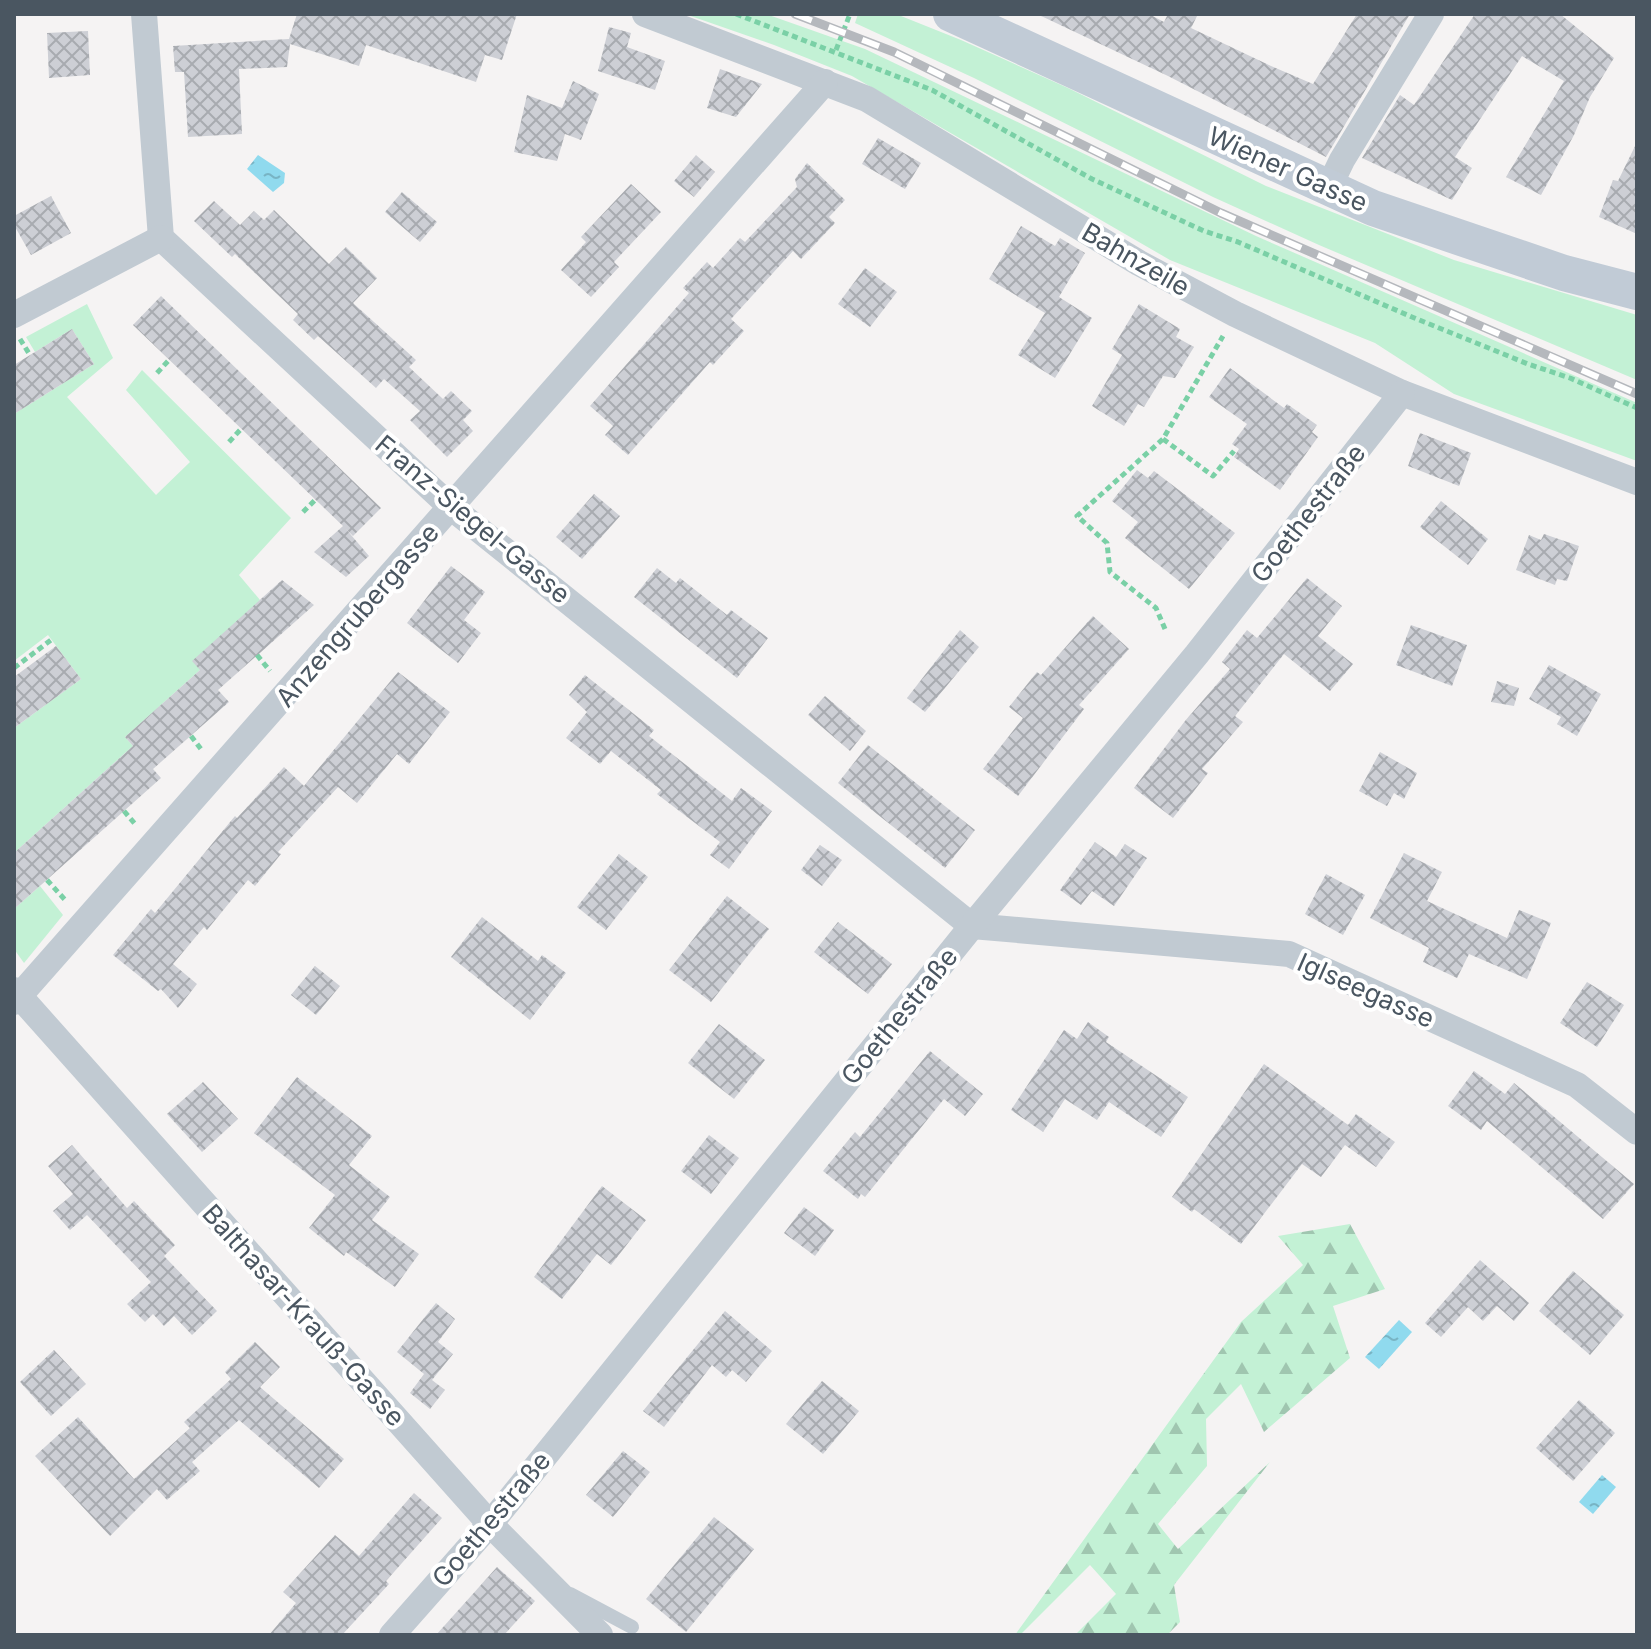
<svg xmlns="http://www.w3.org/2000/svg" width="1651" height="1649" viewBox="0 0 1651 1649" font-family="Inter,sans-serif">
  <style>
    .grass { fill: #c3f1d5 }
    .forest { fill: url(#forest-firs) }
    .water { fill: url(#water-ripples) }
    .building { fill: url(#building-cross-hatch) }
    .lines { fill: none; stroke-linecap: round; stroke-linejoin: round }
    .path { stroke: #7ad0a6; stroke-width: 5; stroke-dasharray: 6 4; stroke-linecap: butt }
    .lane { stroke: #c1cad2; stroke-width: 14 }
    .street { stroke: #c1cad2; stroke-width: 26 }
    .secondary { stroke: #c1cbd6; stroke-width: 36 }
    .rail-casing { stroke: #b5b8bd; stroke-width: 9 }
    .rail { stroke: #fff; stroke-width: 6; stroke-dasharray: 18; stroke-linecap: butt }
    .labels { text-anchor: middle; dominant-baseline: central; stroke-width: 8; stroke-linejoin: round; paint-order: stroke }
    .street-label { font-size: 26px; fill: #4a5661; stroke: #fff }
  </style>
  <defs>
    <pattern id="forest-firs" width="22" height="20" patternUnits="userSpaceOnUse" patternTransform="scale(2)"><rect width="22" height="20" fill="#c3f1d5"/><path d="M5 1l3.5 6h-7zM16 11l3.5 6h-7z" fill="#a0c6b0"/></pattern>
    <pattern id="water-ripples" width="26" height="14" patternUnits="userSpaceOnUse" patternTransform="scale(2)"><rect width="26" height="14" fill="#90daee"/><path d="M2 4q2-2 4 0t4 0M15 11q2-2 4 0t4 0" fill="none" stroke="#78b4c4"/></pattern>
    <pattern id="building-cross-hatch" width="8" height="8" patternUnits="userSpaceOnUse" patternTransform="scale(2)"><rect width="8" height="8" fill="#cdcfd5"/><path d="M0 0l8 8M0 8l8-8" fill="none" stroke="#a8abb0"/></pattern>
  </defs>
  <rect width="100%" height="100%" fill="#f5f3f3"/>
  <g class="grass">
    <polygon points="685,14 766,14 865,49 1256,236 1637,403 1637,461 1454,394 1375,343 1170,260 852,76 774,45"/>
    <polygon points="858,14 896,14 961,40 1068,88 1266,186 1454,260 1637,315 1637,380 1319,245 1213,197 974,78 855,23"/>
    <polygon points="87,304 113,358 67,397 156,495 190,462 126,390 142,370 291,518 239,575 260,600 200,670 125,737 133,746 14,853 14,728 81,679 48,635 14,661 14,414 94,364 72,329 35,352 26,337"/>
    <polygon points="40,886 63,915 24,963 14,949 14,909"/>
  </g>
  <polygon class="forest" points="1350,1224 1385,1289 1333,1306 1350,1358 1264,1432 1241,1384 1206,1419 1207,1466 1158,1524 1178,1549 1270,1462 1174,1585 1180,1622 1167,1635 1075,1635 1116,1594 1090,1565 1020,1635 1015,1635 1241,1322 1303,1265 1278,1236"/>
  <g class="water">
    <polygon points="258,155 285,173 284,183 273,192 247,169"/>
    <polygon points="1399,1320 1412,1332 1379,1369 1365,1357"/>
    <polygon points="1602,1475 1616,1487 1593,1514 1579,1502"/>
  </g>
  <g class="building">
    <polygon points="297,14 517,14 502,60 485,55 476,82 366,45 359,66 290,44 287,67 239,69 242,134 188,137 184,72 175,72 173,46 289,39"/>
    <polygon points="1037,14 1149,14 1164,22 1168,14 1198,14 1191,28 1271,66 1313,84 1357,14 1410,14 1326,157 1168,76"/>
    <polygon points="1475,14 1560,14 1614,58 1590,97 1574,135 1541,195 1506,177 1564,81 1522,56 1455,157 1472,168 1452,200 1362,158 1400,95 1414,105"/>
    <polygon points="609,27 631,33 627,47 665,61 655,90 598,71"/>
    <polygon points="88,31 90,75 49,78 47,33"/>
    <polygon points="720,69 762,84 736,117 707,108"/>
    <polygon points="573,81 599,94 581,140 565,134 557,161 514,152 527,95 562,108"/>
    <polygon points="878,138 921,163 905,189 862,164"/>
    <polygon points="1637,142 1637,234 1599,217 1613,180 1618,181"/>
    <polygon points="696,155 715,172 694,197 674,181"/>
    <polygon points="807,163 845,200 829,217 835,223 801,259 793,251 731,319 744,331 713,365 710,362 628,455 605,435 613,426 590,406 689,293 683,288 707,262 713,268 740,238 745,242 797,187 795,179"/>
    <polygon points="631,184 661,212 614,262 619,267 591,297 561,270 586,242 581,237"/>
    <polygon points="402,192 437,222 420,242 385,212"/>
    <polygon points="51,196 71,233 31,255 14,225 14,216"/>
    <polygon points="214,201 240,225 254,211 264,220 274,210 329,264 346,247 377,278 353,303 416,360 409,367 443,399 451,391 472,411 463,420 473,431 447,457 410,420 420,411 384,379 376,388 318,336 314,340 293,320 298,314 235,254 232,257 194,221"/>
    <polygon points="1021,226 1055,246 1060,238 1085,253 1059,297 1092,318 1055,378 1018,355 1045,313 989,279"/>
    <polygon points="865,268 897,292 870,327 838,304"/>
    <polygon points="161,296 381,508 353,536 346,529 369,556 346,577 314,552 343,526 133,325"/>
    <polygon points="1139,304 1180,329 1176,337 1194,347 1175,378 1163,376 1144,407 1138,404 1124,426 1092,406 1122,355 1112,349"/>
    <polygon points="72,329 94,364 14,414 14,365"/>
    <polygon points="1230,368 1284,408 1287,404 1317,425 1312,432 1318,437 1280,490 1234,457 1239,449 1232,444 1247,424 1209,397"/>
    <polygon points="1420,433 1471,453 1459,486 1408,466"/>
    <polygon points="1137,470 1148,478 1154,471 1235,533 1189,589 1125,538 1138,522 1112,501"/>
    <polygon points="594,494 620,516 582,559 556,537"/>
    <polygon points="1441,501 1488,539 1468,565 1420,527"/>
    <polygon points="1544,534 1579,546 1567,581 1557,579 1555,585 1516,570 1529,535 1541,540"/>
    <polygon points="451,566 485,592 464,620 481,633 458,663 407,623"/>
    <polygon points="657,568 676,583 680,578 727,615 731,610 768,638 737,678 634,597"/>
    <polygon points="1307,578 1342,606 1318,636 1353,664 1330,691 1284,654 1235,716 1243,722 1202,769 1208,773 1173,818 1134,788 1185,721 1230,669 1222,662 1247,630 1257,638"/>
    <polygon points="282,580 314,605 218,690 229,702 153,769 161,778 14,909 14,853 133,746 125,737 200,670 192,661"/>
    <polygon points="1093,616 1129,649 1079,705 1084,709 1018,796 983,769 1023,718 1009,707 1037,672 1041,675"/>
    <polygon points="1411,625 1467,645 1452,686 1396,665"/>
    <polygon points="960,630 979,647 925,712 907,698"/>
    <polygon points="56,646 81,679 14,728 14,677"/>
    <polygon points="1549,665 1601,694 1577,736 1557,724 1561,717 1529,699"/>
    <polygon points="398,672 450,712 409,764 397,754 357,803 338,787 278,852 281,854 255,886 248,880 207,930 204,927 173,964 197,984 178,1008 161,989 158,991 113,955 151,909 155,913 235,816 237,818 284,767 304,786"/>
    <polygon points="585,675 654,730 649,736 732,801 741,788 772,811 729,869 710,855 720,842 657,794 661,790 611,751 600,764 566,738 587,712 569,695"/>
    <polygon points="1497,681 1519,688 1514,706 1491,702"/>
    <polygon points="825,696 866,731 850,751 808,715"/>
    <polygon points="868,745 975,830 945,868 838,783"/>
    <polygon points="1380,752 1417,773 1404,799 1394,793 1387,806 1359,791"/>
    <polygon points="1095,842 1116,857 1125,844 1147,858 1114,906 1092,891 1081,905 1060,890"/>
    <polygon points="820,845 842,860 822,886 801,870"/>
    <polygon points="1404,853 1442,872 1427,901 1507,938 1519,910 1551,923 1527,979 1469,954 1457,978 1423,962 1429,948 1370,918"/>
    <polygon points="619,854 648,877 606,930 577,907"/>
    <polygon points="1326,874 1365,895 1343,935 1305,914"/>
    <polygon points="727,896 769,929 711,1002 669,970"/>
    <polygon points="482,917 538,961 542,955 566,973 530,1020 451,957"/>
    <polygon points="838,922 892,964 868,994 814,952"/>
    <polygon points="315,966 340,986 316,1015 291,995"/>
    <polygon points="1587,982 1624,1005 1597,1047 1560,1023"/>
    <polygon points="1088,1022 1109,1037 1106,1042 1188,1097 1161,1137 1109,1102 1097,1120 1065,1099 1043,1132 1011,1110 1064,1030 1077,1039"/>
    <polygon points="719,1024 765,1060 734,1099 688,1063"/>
    <polygon points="930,1051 983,1094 965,1116 944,1099 865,1197 861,1194 858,1199 823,1171 855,1132 860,1137"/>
    <polygon points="1264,1064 1348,1125 1356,1114 1395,1142 1376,1167 1345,1145 1321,1177 1302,1164 1241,1244 1194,1209 1192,1212 1172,1197"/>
    <polygon points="1474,1071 1505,1094 1514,1083 1634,1184 1603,1219 1487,1121 1481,1130 1448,1106"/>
    <polygon points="297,1077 372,1136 349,1165 390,1197 372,1220 419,1254 395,1287 346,1252 344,1256 309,1228 335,1195 254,1133"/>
    <polygon points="203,1082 238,1119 202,1152 167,1114"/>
    <polygon points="709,1135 739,1158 711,1194 681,1171"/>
    <polygon points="72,1145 127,1208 134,1201 175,1245 164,1256 217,1311 192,1335 174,1316 164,1326 153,1314 145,1322 127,1304 151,1282 87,1215 70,1230 53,1211 73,1194 48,1166"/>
    <polygon points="602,1186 646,1220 611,1265 597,1254 562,1299 534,1277"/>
    <polygon points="804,1207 834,1230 815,1256 784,1233"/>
    <polygon points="1480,1260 1529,1303 1514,1321 1497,1306 1483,1321 1468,1307 1441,1337 1425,1323"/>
    <polygon points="1573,1271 1624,1315 1590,1355 1539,1311"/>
    <polygon points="436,1303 455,1319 438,1342 453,1354 432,1380 445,1390 430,1409 410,1393 424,1374 429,1378 397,1352"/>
    <polygon points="725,1311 772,1351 746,1382 732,1370 726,1377 712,1365 664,1427 643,1411"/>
    <polygon points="255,1342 280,1367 260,1387 344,1459 319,1488 239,1420 192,1462 200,1471 167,1500 157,1489 110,1536 35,1456 78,1417 134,1479 190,1428 184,1422 231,1379 225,1372"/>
    <polygon points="54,1350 86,1384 51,1416 20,1382"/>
    <polygon points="822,1381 859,1411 823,1454 786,1424"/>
    <polygon points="1579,1400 1615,1433 1573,1481 1536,1448"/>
    <polygon points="623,1451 650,1472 613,1517 586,1495"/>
    <polygon points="414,1493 442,1518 386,1581 389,1584 342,1635 269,1635 296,1603 283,1592 335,1535 359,1556"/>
    <polygon points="714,1517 754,1549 686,1632 646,1599"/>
    <polygon points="497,1567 535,1601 504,1635 436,1635"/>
  </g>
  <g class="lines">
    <g class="path">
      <polyline points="736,14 932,90 1092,179 1204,231 1238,242 1412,317 1528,364 1570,378 1637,408"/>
      <polyline points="836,50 850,14"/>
      <polyline points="20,339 30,355"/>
      <polyline points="157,373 169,360"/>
      <polyline points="1163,439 1213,476 1234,451"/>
      <polyline points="229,442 241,429"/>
      <polyline points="303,512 315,500"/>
      <polyline points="1165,629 1156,608 1110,572 1107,543 1077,516 1163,439 1223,336"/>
      <polyline points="257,655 270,671"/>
      <polyline points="14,668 51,640"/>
      <polyline points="191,736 201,749"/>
      <polyline points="124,811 135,824"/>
      <polyline points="47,880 67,902"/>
    </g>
    <polyline class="lane" points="570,1594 632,1627"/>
    <g class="street">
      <polyline points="144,14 161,238 452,508 972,926 1289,954 1577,1085 1637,1132"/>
      <polyline points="645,14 867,99 1139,263 1235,314 1402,393 1637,482"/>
      <polyline points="1328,189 1342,160 1431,14"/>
      <polyline points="14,315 161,238"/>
      <polyline points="14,990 490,1524 600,1635"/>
      <polyline points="14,1002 825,82"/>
      <polyline points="392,1635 490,1524 972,926 1197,654 1402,393"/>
    </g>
    <polyline class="secondary" points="951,14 1373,208 1564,273 1637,292"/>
    <defs>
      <polyline id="rail" points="795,14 894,52 1221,213 1637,394"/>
    </defs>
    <use href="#rail" class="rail-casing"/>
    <use href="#rail" class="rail"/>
  </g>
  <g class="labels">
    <g class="street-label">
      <text transform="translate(1288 169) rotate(24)">Wiener Gasse</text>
      <text transform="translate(1136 259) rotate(30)">Bahnzeile</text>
      <text transform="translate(1308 513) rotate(-52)">Goethestraße</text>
      <text transform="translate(473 519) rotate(40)">Franz-Siegel-Gasse</text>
      <text transform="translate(357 615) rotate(-49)">Anzengrubergasse</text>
      <text transform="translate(1366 990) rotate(24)">Iglseegasse</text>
      <text transform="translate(899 1016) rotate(-51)">Goethestraße</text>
      <text transform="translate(304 1315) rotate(48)">Balthasar-Krauß-Gasse</text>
      <text transform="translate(491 1519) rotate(-50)">Goethestraße</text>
    </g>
  </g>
  <rect width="1651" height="1649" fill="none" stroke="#4a5661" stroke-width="32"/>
</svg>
